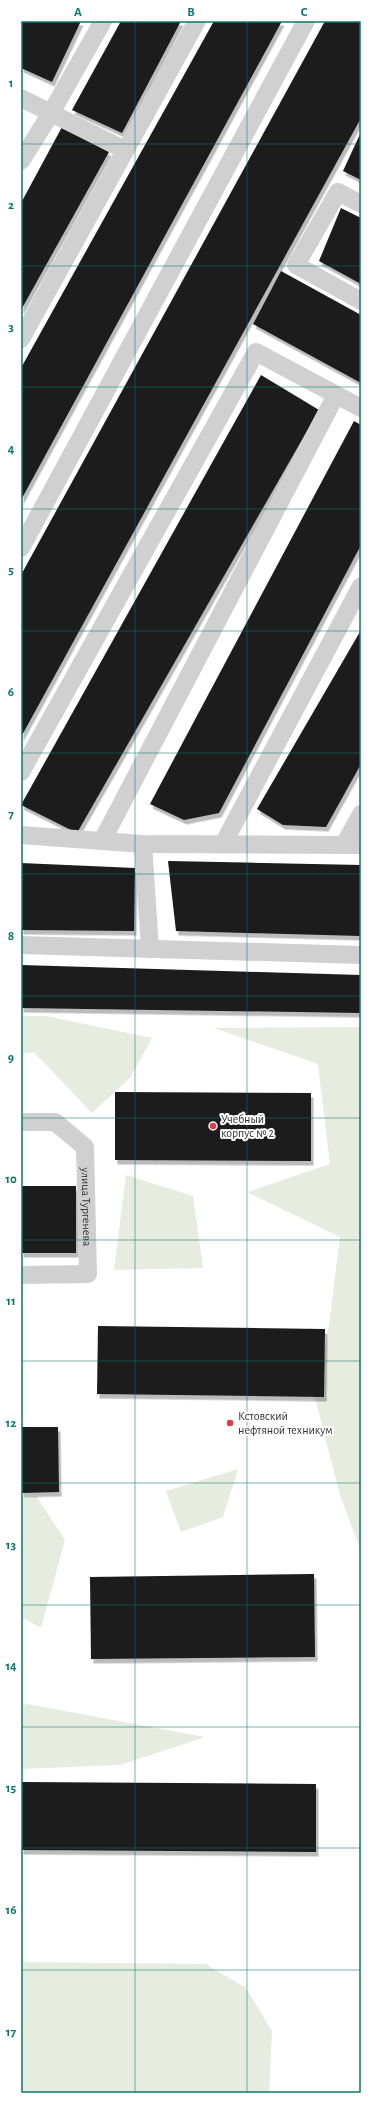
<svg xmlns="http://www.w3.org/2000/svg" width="382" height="2114" viewBox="0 0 382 2114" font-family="'Alegreya Sans',sans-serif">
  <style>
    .green { fill: #e6ecdf }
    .building { fill: #1a1a1a; filter: url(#shadow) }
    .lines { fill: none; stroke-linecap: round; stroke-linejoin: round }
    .service { stroke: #d0d0d0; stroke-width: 18 }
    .grid { fill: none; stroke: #0f766e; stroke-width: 1; stroke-opacity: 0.55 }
    .poi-dot { fill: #e63946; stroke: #fff; stroke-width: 1.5 }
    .labels { text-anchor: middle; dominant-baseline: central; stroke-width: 4; stroke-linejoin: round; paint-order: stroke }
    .poi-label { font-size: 12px; fill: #333; stroke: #fff; text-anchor: start }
    .street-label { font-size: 12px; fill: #333; stroke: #fff }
    .neatline { fill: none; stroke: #0f766e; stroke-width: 1.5 }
    .grid-label { font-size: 13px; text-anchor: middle; font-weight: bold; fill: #0f766e }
  </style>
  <defs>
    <filter id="shadow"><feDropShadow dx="2.5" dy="4.5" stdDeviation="0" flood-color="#0004"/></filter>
  </defs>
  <rect width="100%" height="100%" fill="#fff"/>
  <g class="green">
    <polygon points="21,1016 46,1016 152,1038 130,1078 92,1113 35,1053 21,1053"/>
    <polygon points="361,1027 361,1551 340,1495 315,1398 328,1333 340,1237 247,1192 330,1164 318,1064 214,1028"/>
    <polygon points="126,1175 193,1196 203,1268 114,1270"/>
    <polygon points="238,1469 223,1517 181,1532 166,1491"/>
    <polygon points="36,1496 65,1540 41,1628 21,1617 21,1499"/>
    <polygon points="27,1704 205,1737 120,1765 21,1769 21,1705"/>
    <polygon points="21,1962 206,1964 246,1988 272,2031 269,2093 21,2093"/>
  </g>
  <g class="building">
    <polygon points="21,21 81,21 52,82 21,68"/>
    <polygon points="121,21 181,21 122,133 72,110"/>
    <polygon points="214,21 282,21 21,500 21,368"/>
    <polygon points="325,21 361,21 361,118 21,737 21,575"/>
    <polygon points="62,127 109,152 21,310 21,203"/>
    <polygon points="361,132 361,180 343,171"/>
    <polygon points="341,208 361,218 361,284 319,261"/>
    <polygon points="281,271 361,315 361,383 253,324"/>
    <polygon points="261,375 319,410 77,833 21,805"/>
    <polygon points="354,421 361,425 361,545 219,813 184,820 150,804"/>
    <polygon points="361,630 361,764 326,827 283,825 257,809"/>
    <polygon points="168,861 361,865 361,936 176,931"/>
    <polygon points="21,863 135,868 134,931 21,930"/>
    <polygon points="21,965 361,975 361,1013 21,1008"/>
    <polygon points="115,1092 311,1093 311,1161 115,1160"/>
    <rect x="21" y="1186" width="55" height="67"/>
    <polygon points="98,1326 325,1329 324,1397 97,1394"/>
    <polygon points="21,1427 58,1427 59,1492 21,1493"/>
    <polygon points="314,1574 315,1657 91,1659 90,1577"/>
    <polygon points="21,1782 316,1784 316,1852 21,1850"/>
  </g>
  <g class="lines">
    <g class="service">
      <polyline points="103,21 51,113 125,150"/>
      <polyline points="21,98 51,113 21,161"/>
      <polyline points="361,204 338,192 296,265 361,301"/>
      <polyline points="21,339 197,21"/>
      <polyline points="21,548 306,21"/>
      <polyline points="21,772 256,352 361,408"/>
      <polyline points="21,835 143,844 361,845"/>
      <polyline points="102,841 336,395"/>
      <polyline points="143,844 150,949"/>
      <polyline points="223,844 361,586"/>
      <polyline points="344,845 361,814"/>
      <polyline points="21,945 361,955"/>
      <path id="s1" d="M21,1122H55L85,1147L88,1274L21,1275"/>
    </g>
  </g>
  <path class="grid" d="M135,21V2093M247,21V2093M21,144H361M21,266H361M21,387H361M21,509H361M21,631H361M21,753H361M21,874H361M21,996H361M21,1118H361M21,1240H361M21,1361H361M21,1483H361M21,1605H361M21,1727H361M21,1848H361M21,1970H361"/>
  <g class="poi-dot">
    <circle cx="213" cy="1126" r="4"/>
    <circle cx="230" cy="1423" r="4"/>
  </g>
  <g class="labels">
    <g class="poi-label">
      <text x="221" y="1119">Учебный<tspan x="221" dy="14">корпус № 2</tspan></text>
      <text x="238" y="1416">Кстовский<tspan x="238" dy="14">нефтяной техникум</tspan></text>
    </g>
    <g class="street-label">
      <text stroke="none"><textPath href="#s1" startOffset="133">улица Тургенева</textPath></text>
    </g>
  </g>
  <rect width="382" height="2114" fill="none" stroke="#ffffff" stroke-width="44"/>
  <rect x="22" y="22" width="338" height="2070" class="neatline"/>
  <g class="grid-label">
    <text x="78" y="16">A</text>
    <text x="191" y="16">B</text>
    <text x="304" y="16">C</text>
    <text x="11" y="87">1</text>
    <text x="11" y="209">2</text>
    <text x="11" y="331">3</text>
    <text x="11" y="453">4</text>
    <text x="11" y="574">5</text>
    <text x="11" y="696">6</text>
    <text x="11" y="818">7</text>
    <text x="11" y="940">8</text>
    <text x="11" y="1062">9</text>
    <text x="11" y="1183">10</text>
    <text x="11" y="1305">11</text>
    <text x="11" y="1427">12</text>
    <text x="11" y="1549">13</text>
    <text x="11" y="1670">14</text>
    <text x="11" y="1792">15</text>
    <text x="11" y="1914">16</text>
    <text x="11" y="2036">17</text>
  </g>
</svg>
